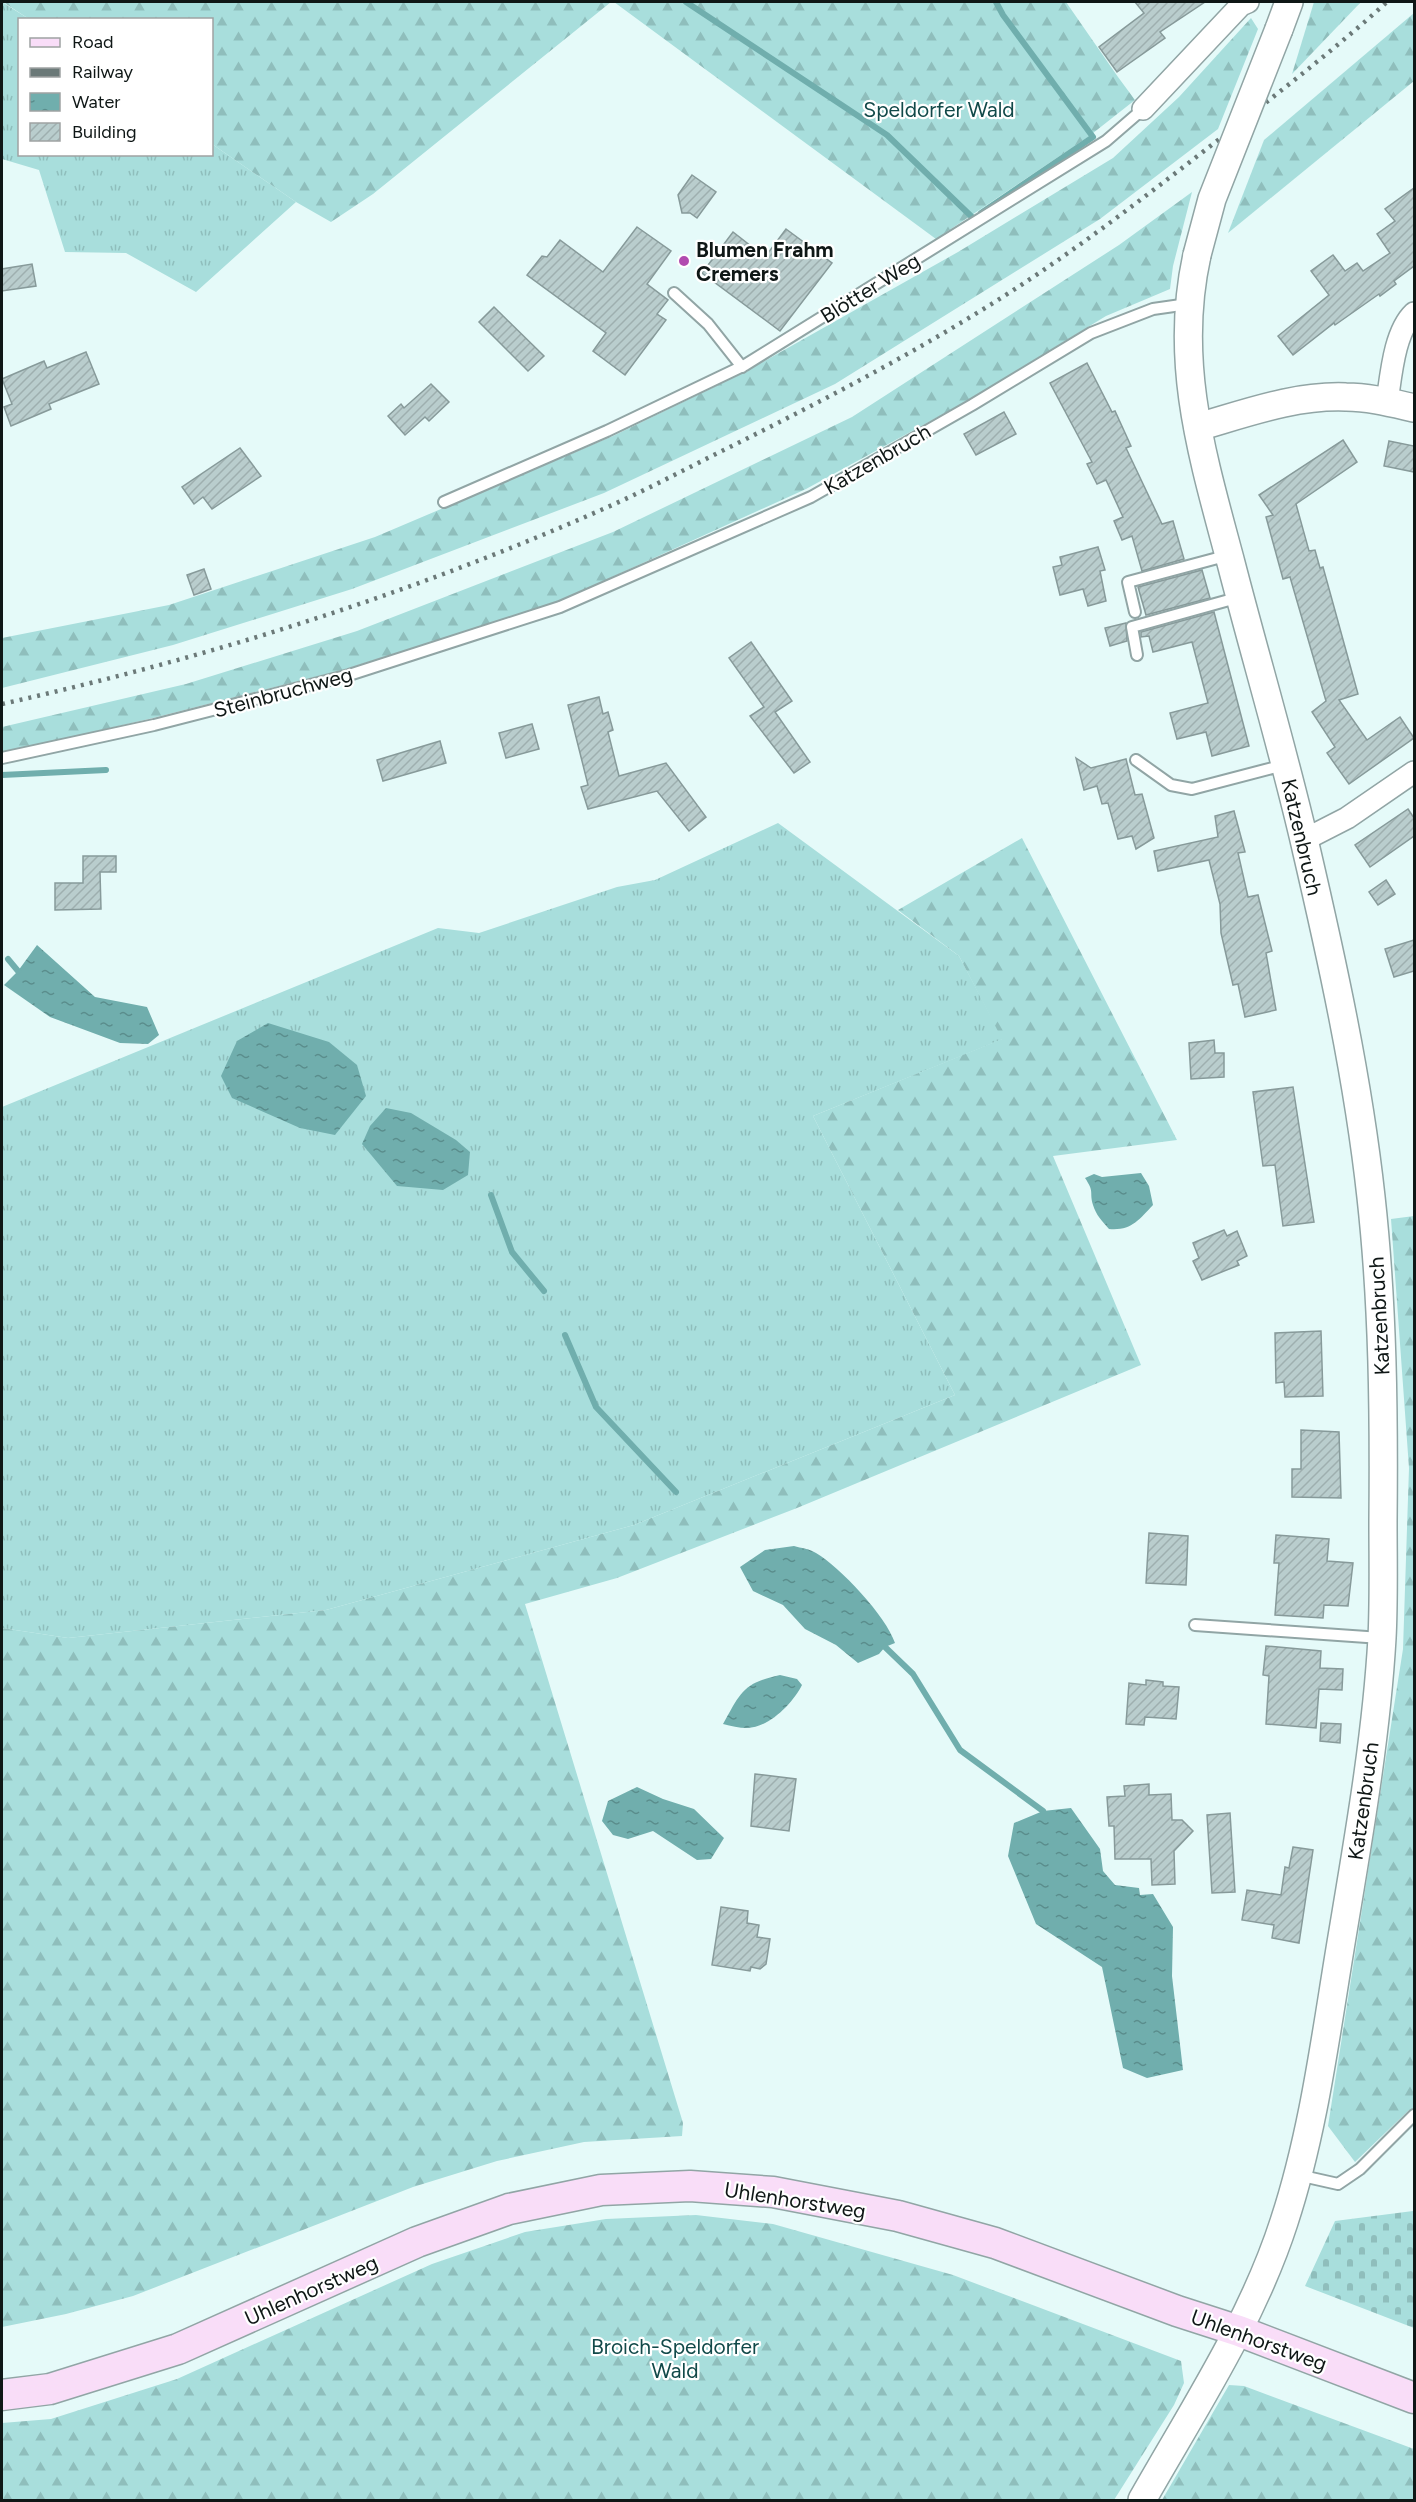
<svg xmlns="http://www.w3.org/2000/svg" width="1416" height="2502" viewBox="0 0 1416 2502" font-family="Figtree,sans-serif">
  <style>
    .grass { fill: url(#grass-tufts) }
    .forest { fill: url(#forest-firs) }
    .cemetery { fill: url(#cemetery-stones) }
    .water { fill: url(#water-ripples) }
    .lines { fill: none; stroke-linecap: round; stroke-linejoin: round }
    .stream { stroke: #70aead; stroke-width: 6 }
    .building { fill: url(#building-hatch); stroke: #879a9a; stroke-width: 1.5 }
    .service-casing { stroke: #91a5a5; stroke-width: 14 }
    .minor-casing { stroke: #91a5a5; stroke-width: 24 }
    .tertiary-casing { stroke: #91a5a5; stroke-width: 30 }
    .secondary-casing { stroke: #91a5a5; stroke-width: 33 }
    .service { stroke: #fff; stroke-width: 10 }
    .minor { stroke: #fff; stroke-width: 21 }
    .tertiary { stroke: #fff; stroke-width: 27 }
    .secondary { stroke: #f9ddf8; stroke-width: 30 }
    .rail { stroke: #6b7978; stroke-width: 4.5; stroke-dasharray: 3 6; stroke-linecap: butt }
    .tertiary-bridge-casing { stroke: #91a5a5; stroke-width: 30; stroke-linecap: butt }
    .tertiary-bridge { stroke: #fff; stroke-width: 27 }
    .poi-dot { fill: #b14baf; stroke: #fff; stroke-width: 2 }
    .labels { text-anchor: middle; dominant-baseline: central; stroke-width: 4.5; stroke-linejoin: round; paint-order: stroke }
    .park-label { font-size: 21px; fill: #114949; stroke: #fff }
    .poi-label { font-size: 21px; font-weight: bold; fill: #0f1716; stroke: #fff; text-anchor: start }
    .street-label { font-size: 21px; fill: #0f1716; stroke: #fff }
  </style>
  <defs>
    <pattern id="grass-tufts" width="24" height="20" patternUnits="userSpaceOnUse" patternTransform="scale(1.5)"><rect width="24" height="20" fill="#a8dedc"/><path d="M3 7l-1-3M5 7V3M7 7l1-3M15 17l-1-3M17 17v-4M19 17l1-3" fill="none" stroke="#8fbebc"/></pattern>
    <pattern id="forest-firs" width="22" height="20" patternUnits="userSpaceOnUse" patternTransform="scale(1.5)"><rect width="22" height="20" fill="#a8dedc"/><path d="M5 1l3.5 6h-7zM16 11l3.5 6h-7z" fill="#8fbebc"/></pattern>
    <pattern id="cemetery-stones" width="16" height="16" patternUnits="userSpaceOnUse" patternTransform="scale(1.5)"><rect width="16" height="16" fill="#a8dedc"/><path d="M2 7V4a2 2 0 0 1 4 0v3zM10 15v-3a2 2 0 0 1 4 0v3z" fill="#8fbebc"/></pattern>
    <pattern id="water-ripples" width="26" height="14" patternUnits="userSpaceOnUse" patternTransform="scale(1.5)"><rect width="26" height="14" fill="#70aead"/><path d="M2 4q2-2 4 0t4 0M15 11q2-2 4 0t4 0" fill="none" stroke="#5a8d8c"/></pattern>
    <pattern id="building-hatch" width="6" height="6" patternUnits="userSpaceOnUse" patternTransform="scale(1.5)"><rect width="6" height="6" fill="#b9cdcd"/><path d="M-1 1l2-2M0 6l6-6M5 7l2-2" fill="none" stroke="#9eafaf"/></pattern>
  </defs>
  <rect width="100%" height="100%" fill="#e5faf9"/>
  <g class="grass">
    <polygon points="2,2 29,19 20,20 20,154 212,154 212,144 296,202 196,292 126,253 65,252 39,170 2,159"/>
    <polygon points="778,823 959,956 1003,1039 813,1116 955,1395 634,1525 326,1610 68,1638 2,1628 2,1107 438,928 479,933 617,887 655,880"/>
  </g>
  <g class="forest">
    <polygon points="3,2 611,2 373,194 331,222 296,202 212,144 212,20 29,19"/>
    <polygon points="614,2 1066,2 1118,77 1135,100 1088,137 936,239"/>
    <polygon points="1314,2 1361,2 1292,74"/>
    <polygon points="1414,13 1414,81 1228,233 1264,140"/>
    <polygon points="1251,18 1258,29 1218,129 1100,219 835,384 604,493 352,589 173,645 2,688 2,638 169,605 375,537 613,436 745,372 958,252 1113,158 1179,97"/>
    <polygon points="1192,192 1173,266 1170,289 1106,316 967,401 806,489 557,602 346,669 153,718 2,753 2,727 186,684 357,631 613,532 852,417 1119,245"/>
    <polygon points="1022,838 1177,1140 1053,1156 1141,1365 797,1508 617,1578 525,1604 683,2123 682,2136 584,2142 497,2161 413,2187 133,2296 66,2314 2,2327 2,1628 68,1638 326,1610 634,1525 955,1395 813,1116 1002,1039 959,956 898,910"/>
    <polygon points="1414,1216 1414,2115 1409,2110 1355,2162 1328,2126 1403,1649 1409,1468 1391,1219"/>
    <polygon points="696,2215 773,2224 953,2275 1181,2361 1184,2383 1174,2405 1114,2500 2,2500 2,2423 51,2419 177,2379 432,2264 525,2232 606,2219"/>
    <polygon points="1229,2385 1244,2386 1414,2449 1414,2500 1162,2500"/>
  </g>
  <polygon class="cemetery" points="1414,2186 1414,2328 1305,2286 1335,2221 1413,2211"/>
  <g class="water">
    <polygon points="37,945 95,997 147,1007 159,1035 148,1044 120,1043 50,1017 4,985 18,971"/>
    <polygon points="268,1023 329,1042 357,1065 366,1096 335,1135 300,1128 232,1098 221,1076 237,1041"/>
    <polygon points="386,1108 411,1113 456,1140 470,1152 468,1175 443,1190 397,1186 362,1144 370,1126"/>
    <path d="M1141,1173L1149,1186L1153,1205C1139,1220 1131,1231 1109,1229C1102,1221 1096,1215 1093,1205C1089,1191 1095,1193 1085,1178L1094,1174L1102,1177Z"/>
    <path d="M794,1546C801,1548 810,1549 816,1553C840,1567 886,1616 895,1643L885,1647L879,1654L858,1663L836,1645L805,1629L783,1605L753,1591L740,1567L765,1550Z"/>
    <path d="M780,1675L797,1679L802,1685C793,1703 769,1728 747,1728C739,1728 731,1726 723,1724C741,1692 743,1683 780,1675Z"/>
    <polygon points="637,1787 663,1799 694,1809 724,1838 711,1859 697,1860 653,1831 628,1839 613,1835 602,1821 608,1801"/>
    <polygon points="1071,1808 1100,1849 1103,1871 1115,1885 1139,1888 1140,1895 1153,1894 1173,1927 1172,1976 1183,2070 1147,2078 1123,2068 1102,1967 1036,1924 1008,1856 1014,1823 1043,1811"/>
  </g>
  <g class="lines">
    <g class="stream">
      <polyline points="686,2 887,135 973,218"/>
      <polyline points="981,213 1093,137 1003,15 996,2"/>
      <polyline points="2,775 106,770"/>
      <polyline points="8,959 18,971"/>
      <polyline points="491,1195 512,1252 544,1291"/>
      <polyline points="565,1335 596,1407 676,1492"/>
      <polyline points="885,1647 913,1674 960,1750 1043,1811"/>
    </g>
  </g>
  <g class="building">
    <polygon points="1135,2 1205,2 1160,32 1165,38 1117,72 1099,47 1144,13"/>
    <polygon points="692,175 716,192 697,218 690,213 682,213 678,195"/>
    <polygon points="1414,188 1414,266 1394,281 1396,284 1380,296 1379,294 1335,325 1334,323 1293,355 1278,336 1329,295 1311,271 1333,255 1345,271 1357,263 1363,271 1390,253 1377,234 1395,221 1385,209"/>
    <polygon points="637,227 671,251 647,284 668,300 657,314 666,320 625,375 593,351 606,333 527,275 542,256 547,257 560,240 603,272"/>
    <polygon points="786,229 832,263 780,331 702,273 733,232 765,257"/>
    <polygon points="32,264 36,286 2,291 2,269"/>
    <polygon points="494,307 544,356 528,371 479,322"/>
    <polygon points="86,352 99,384 49,404 51,409 11,426 4,407 12,404 2,379 44,361 47,368"/>
    <polygon points="1087,363 1112,412 1115,411 1131,446 1126,448 1162,524 1173,521 1184,559 1142,571 1132,536 1122,540 1114,521 1123,517 1106,480 1097,484 1087,464 1092,462 1050,383"/>
    <polygon points="431,384 449,402 429,421 425,417 405,435 388,416 401,404 404,408"/>
    <polygon points="1004,412 1016,434 976,455 964,434"/>
    <polygon points="1343,440 1357,462 1296,504 1309,551 1315,550 1320,568 1323,567 1358,694 1339,700 1367,740 1400,717 1414,738 1349,784 1327,753 1335,747 1312,712 1326,701 1290,577 1283,579 1266,517 1273,515 1259,495"/>
    <polygon points="1389,441 1414,446 1414,472 1384,466"/>
    <polygon points="240,448 261,476 212,509 203,497 194,504 182,487"/>
    <polygon points="1098,547 1105,570 1100,571 1106,601 1088,606 1083,589 1060,595 1053,567 1062,565 1060,557"/>
    <polygon points="204,569 211,589 194,595 187,575"/>
    <polygon points="1202,570 1210,598 1146,615 1138,587"/>
    <polygon points="1214,612 1249,746 1212,756 1206,732 1177,739 1170,713 1208,703 1192,642 1153,652 1149,636 1141,637 1141,632"/>
    <polygon points="1126,623 1127,641 1110,646 1105,628"/>
    <polygon points="751,642 792,701 775,712 810,762 794,773 750,716 764,707 729,658"/>
    <polygon points="599,697 603,714 608,712 613,730 608,732 619,776 666,763 706,817 689,831 657,791 588,809 581,787 588,785 568,705"/>
    <polygon points="532,724 539,749 506,758 499,733"/>
    <polygon points="440,741 446,763 383,781 377,760"/>
    <polygon points="1076,758 1091,768 1126,759 1135,795 1142,794 1154,838 1136,849 1132,836 1118,839 1108,803 1102,804 1097,786 1084,790"/>
    <polygon points="1408,809 1414,818 1414,836 1370,867 1355,845"/>
    <polygon points="1234,811 1245,852 1238,853 1248,897 1258,895 1272,951 1266,953 1276,1010 1245,1017 1238,984 1233,985 1221,933 1220,904 1209,860 1158,871 1154,851 1218,837 1215,816"/>
    <polygon points="83,856 116,856 116,872 100,872 101,909 55,910 55,883 83,883"/>
    <polygon points="1386,880 1395,894 1378,905 1369,892"/>
    <polygon points="1414,940 1414,971 1394,977 1385,949"/>
    <polygon points="1214,1040 1215,1053 1224,1053 1224,1077 1191,1079 1189,1043"/>
    <polygon points="1293,1087 1314,1222 1283,1226 1275,1165 1263,1166 1253,1092"/>
    <polygon points="1224,1230 1227,1236 1237,1231 1247,1256 1237,1261 1239,1265 1202,1280 1193,1261 1199,1258 1193,1243"/>
    <polygon points="1321,1331 1323,1396 1285,1397 1284,1382 1276,1383 1275,1333"/>
    <polygon points="1301,1430 1339,1432 1341,1498 1292,1497 1292,1469 1301,1469"/>
    <polygon points="1149,1533 1188,1536 1186,1585 1146,1583"/>
    <polygon points="1276,1535 1329,1539 1327,1561 1353,1563 1348,1606 1324,1605 1323,1618 1275,1615 1279,1563 1274,1563"/>
    <polygon points="1266,1646 1321,1651 1320,1668 1343,1669 1342,1690 1319,1689 1316,1728 1266,1724 1269,1676 1263,1675"/>
    <polygon points="1146,1680 1163,1682 1163,1686 1179,1687 1176,1719 1145,1717 1144,1725 1126,1724 1129,1683 1146,1685"/>
    <polygon points="1321,1723 1341,1724 1340,1743 1320,1741"/>
    <polygon points="755,1774 796,1779 789,1831 751,1826"/>
    <polygon points="1149,1784 1149,1795 1171,1794 1172,1820 1182,1820 1193,1831 1174,1851 1175,1884 1152,1885 1151,1859 1115,1859 1114,1826 1109,1826 1107,1797 1125,1796 1124,1786"/>
    <polygon points="1230,1813 1235,1892 1212,1893 1207,1815"/>
    <polygon points="1293,1847 1313,1850 1299,1943 1272,1938 1274,1925 1242,1920 1247,1890 1281,1895 1285,1867 1289,1868"/>
    <polygon points="721,1907 748,1911 747,1923 759,1925 757,1937 770,1939 766,1964 760,1969 751,1967 750,1971 712,1965"/>
  </g>
  <g class="lines">
    <defs>
      <g id="service">
        <polyline points="674,293 708,324 742,367"/>
        <polyline points="444,502 607,431 745,365 1106,141 1143,109"/>
        <polyline points="1135,612 1128,582 1229,555"/>
        <polyline points="1137,655 1132,627 1240,597"/>
        <polyline points="2,758 154,725 349,675 560,607 811,497 972,405 1091,333 1153,309 1188,304"/>
        <polyline points="1136,760 1171,785 1192,789 1284,765"/>
        <polyline points="1195,1625 1381,1638"/>
        <polyline points="1298,2175 1338,2184 1360,2169 1414,2115"/>
      </g>
      <g id="minor">
        <polyline points="1143,109 1241,5 1248,2"/>
        <path d="M1387,402C1391,376 1394,332 1414,313"/>
        <polyline points="1304,840 1347,818 1414,772"/>
      </g>
      <g id="tertiary">
        <polyline points="1279,29 1289,2"/>
        <path d="M1198,427C1247,413 1295,395 1346,397C1369,397 1392,403 1414,408"/>
        <path d="M1142,2500C1193,2410 1252,2321 1284,2222C1313,2134 1325,2040 1340,1949C1357,1846 1376,1742 1382,1638C1384,1600 1383,1561 1383,1522C1384,1414 1383,1305 1371,1197C1358,1078 1332,960 1305,844C1283,749 1255,656 1231,563C1203,458 1173,363 1197,255"/>
      </g>
      <polyline id="secondary" points="2,2395 50,2389 178,2349 417,2242 509,2209 601,2190 690,2186 773,2192 898,2216 995,2243 1177,2311 1239,2331 1414,2398"/>
    </defs>
    <use href="#service" class="service-casing"/>
    <use href="#minor" class="minor-casing"/>
    <use href="#tertiary" class="tertiary-casing"/>
    <use href="#secondary" class="secondary-casing"/>
    <use href="#service" class="service"/>
    <use href="#minor" class="minor"/>
    <use href="#tertiary" class="tertiary"/>
    <use href="#secondary" class="secondary"/>
    <path class="rail" d="M2,704C207,658 408,595 601,510C647,490 691,466 736,444C816,404 895,363 972,316C1060,263 1141,200 1222,137C1278,93 1334,50 1387,2"/>
    <defs>
      <polyline id="tertiary-bridge" points="1197,255 1212,199 1279,29"/>
    </defs>
    <use href="#tertiary-bridge" class="tertiary-bridge-casing"/>
    <use href="#tertiary-bridge" class="tertiary-bridge"/>
  </g>
  <circle class="poi-dot" cx="684" cy="261" r="6"/>
  <g class="labels">
    <g class="park-label">
      <text x="939" y="109">Speldorfer Wald</text>
      <text x="675" y="2346">Broich-Speldorfer<tspan x="675" dy="24">Wald</tspan></text>
    </g>
    <g class="poi-label">
      <text x="696" y="249">Blumen Frahm<tspan x="696" dy="24">Cremers</tspan></text>
    </g>
    <g class="street-label">
      <text transform="translate(870 288) rotate(-32)">Blötter Weg</text>
      <text transform="translate(877 459) rotate(-30)">Katzenbruch</text>
      <text transform="translate(283 692) rotate(-15)">Steinbruchweg</text>
      <text transform="translate(1302 837) rotate(77)">Katzenbruch</text>
      <text transform="translate(1379 1316) rotate(-93)">Katzenbruch</text>
      <text transform="translate(1363 1801) rotate(-82)">Katzenbruch</text>
      <text transform="translate(795 2200) rotate(9)">Uhlenhorstweg</text>
      <text transform="translate(311 2290) rotate(-24)">Uhlenhorstweg</text>
      <text transform="translate(1259 2340) rotate(20)">Uhlenhorstweg</text>
    </g>
  </g>
  <rect width="1416" height="2502" fill="none" stroke="#0f1716" stroke-width="6"/>
  <rect x="18" y="18" width="195" height="138" fill="#ffffff" stroke="#9fa2a2" stroke-width="1.5"/>
  <rect x="30" y="38" width="30" height="9" fill="#f9ddf8" stroke="#9fa2a2" stroke-width="1.5"/>
  <text x="72" y="48" font-size="18" fill="#0f1716">Road</text>
  <rect x="30" y="68" width="30" height="9" fill="#6b7978" stroke="#9fa2a2" stroke-width="1.5"/>
  <text x="72" y="78" font-size="18" fill="#0f1716">Railway</text>
  <rect x="30" y="93" width="30" height="18" fill="url(#water-ripples)" stroke="#9fa2a2" stroke-width="1.5"/>
  <text x="72" y="108" font-size="18" fill="#0f1716">Water</text>
  <rect x="30" y="123" width="30" height="18" fill="url(#building-hatch)" stroke="#9fa2a2" stroke-width="1.5"/>
  <text x="72" y="138" font-size="18" fill="#0f1716">Building</text>
</svg>
